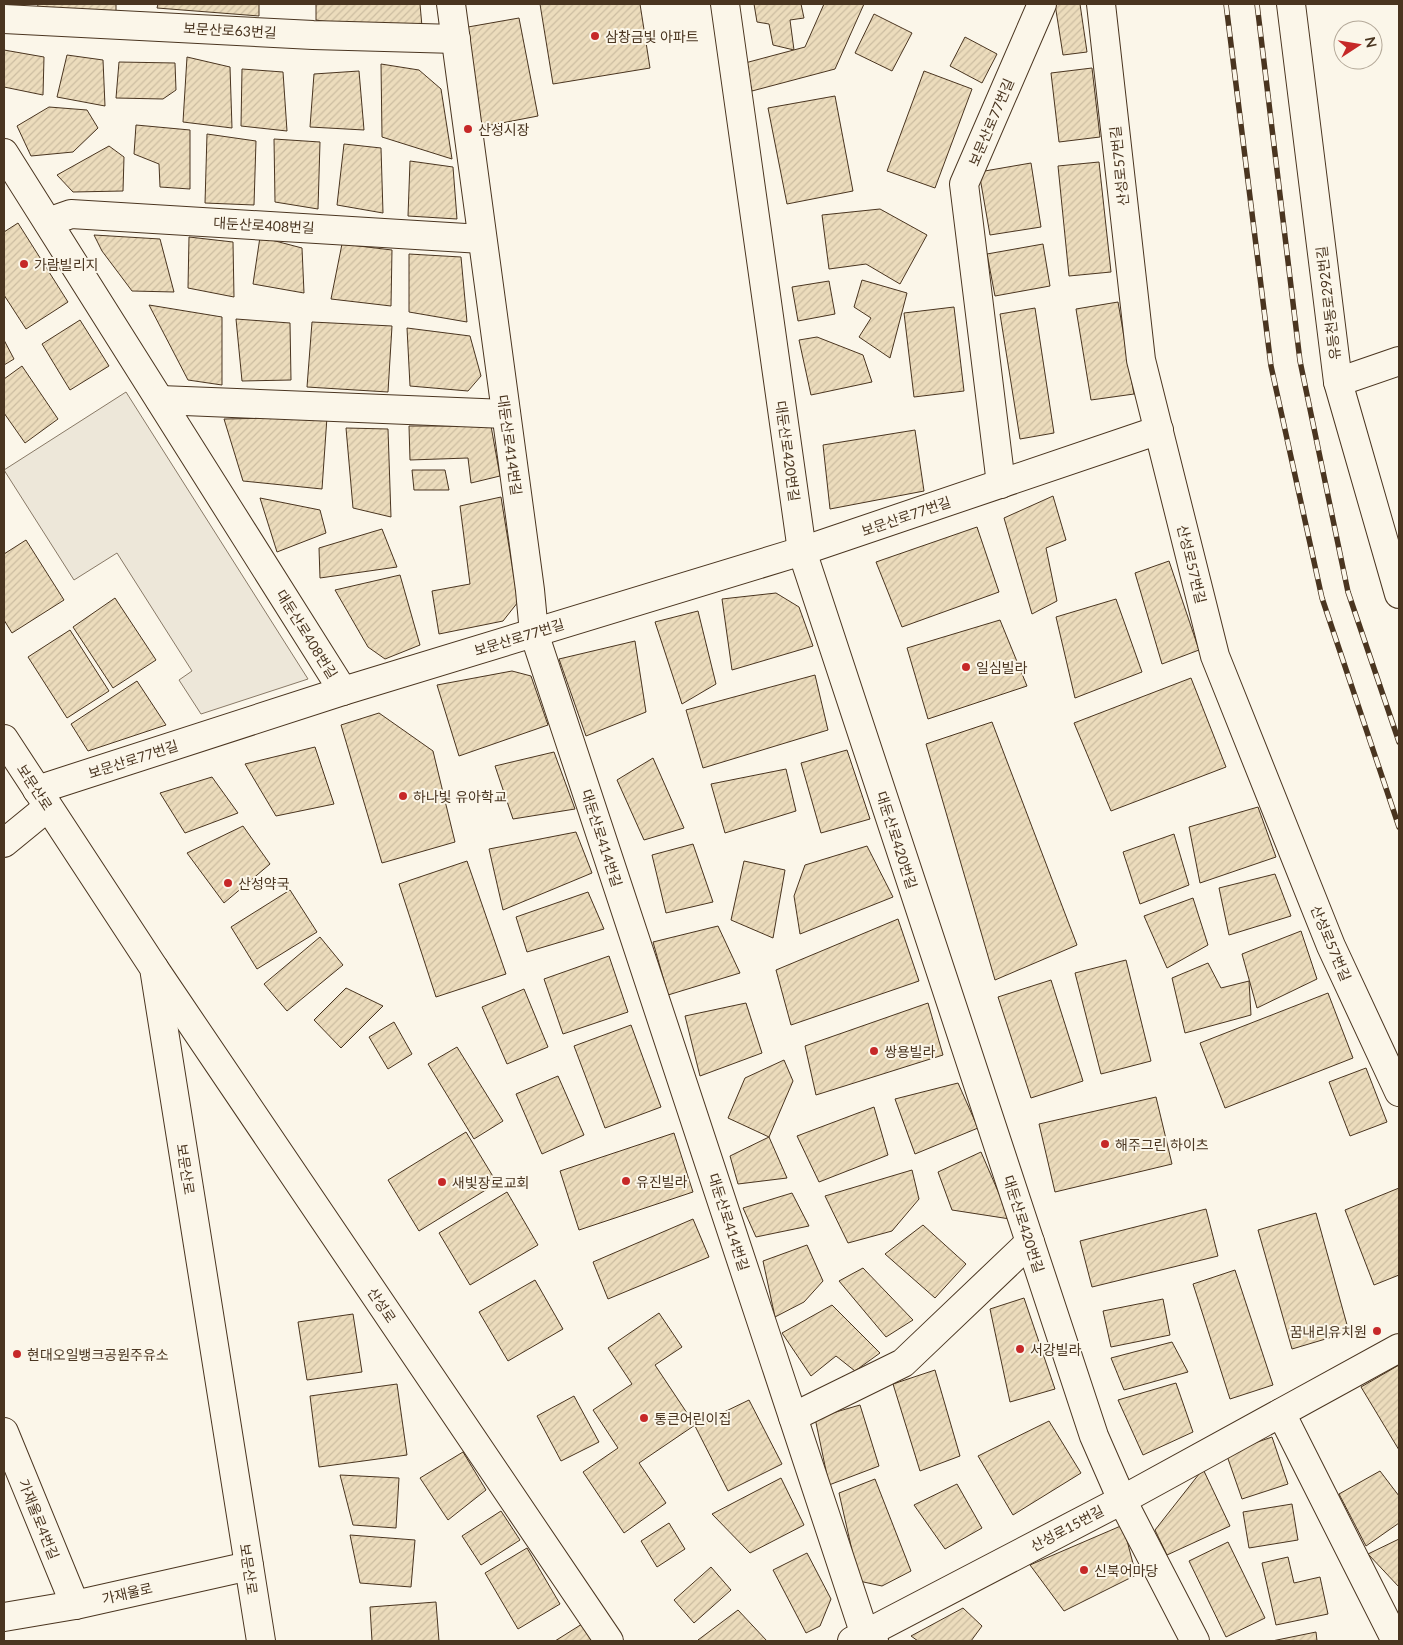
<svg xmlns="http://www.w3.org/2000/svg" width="1403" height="1645" viewBox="0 0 1403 1645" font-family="Lato,'Noto Sans KR',sans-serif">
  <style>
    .parking { fill: #ede7d9; stroke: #887966 }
    .building { fill: url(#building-hatch); stroke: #4a3520 }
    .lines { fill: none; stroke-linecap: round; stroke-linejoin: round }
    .minor-casing { stroke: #4a3520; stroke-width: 30 }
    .major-casing { stroke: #4a3520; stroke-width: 30 }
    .minor { stroke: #fbf6e9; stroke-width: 28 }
    .major { stroke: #fbf6e9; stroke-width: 28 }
    .rail-casing { stroke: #4a3520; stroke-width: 5.5 }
    .rail { stroke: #fbf6e9; stroke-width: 4; stroke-dasharray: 11; stroke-linecap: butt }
    .poi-dot { fill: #c62828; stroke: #fbf6e9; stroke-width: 2 }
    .labels { text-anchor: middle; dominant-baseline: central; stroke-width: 4; stroke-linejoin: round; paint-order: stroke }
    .street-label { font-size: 14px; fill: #4a3520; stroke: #fbf6e9 }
    .poi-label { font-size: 14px; fill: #4a3520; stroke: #fbf6e9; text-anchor: start }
  </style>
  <defs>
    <pattern id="building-hatch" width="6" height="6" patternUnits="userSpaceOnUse" patternTransform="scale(1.25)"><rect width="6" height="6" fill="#ecdcbc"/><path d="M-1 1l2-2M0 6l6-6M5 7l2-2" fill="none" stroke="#ccbda1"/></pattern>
  </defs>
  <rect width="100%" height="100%" fill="#fbf6e9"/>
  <polygon class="parking" points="126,392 308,679 201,714 179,680 192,671 117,553 74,580 4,470"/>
  <g class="building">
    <polygon points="38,4 116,4 116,25 36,20"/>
    <polygon points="158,4 259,4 259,16 157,8"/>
    <polygon points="316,4 420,4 423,38 316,20"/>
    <polygon points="540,4 640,4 650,68 553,84"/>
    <polygon points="754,4 801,4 804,18 790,20 794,50 773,45 769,24 757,22"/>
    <polygon points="824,4 864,4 835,69 752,91 745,63 805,47"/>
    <polygon points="1055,4 1080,4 1087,52 1063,55"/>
    <polygon points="874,14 912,33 892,71 855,53"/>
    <polygon points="519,18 538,116 481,127 468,27"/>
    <polygon points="965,37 997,54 982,83 950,66"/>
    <polygon points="4,50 44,57 43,95 4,87"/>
    <polygon points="67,55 103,60 105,106 57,97"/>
    <polygon points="187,57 230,67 232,128 183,122"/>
    <polygon points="119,62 175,63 176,90 163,99 116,98"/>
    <polygon points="381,64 419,70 441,89 452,159 382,137"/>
    <polygon points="1092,68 1100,137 1059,142 1051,73"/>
    <polygon points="242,69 283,72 287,131 241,126"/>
    <polygon points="359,71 364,130 310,127 314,74"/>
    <polygon points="924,71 972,89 935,188 887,171"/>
    <polygon points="835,96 853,191 787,204 768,108"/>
    <polygon points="49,107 87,110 98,128 73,152 31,156 17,126"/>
    <polygon points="136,125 190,130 190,189 160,187 159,164 134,154"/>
    <polygon points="207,134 256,141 254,205 205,203"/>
    <polygon points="274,139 320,142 318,209 275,202"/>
    <polygon points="344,144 381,148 383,213 337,205"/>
    <polygon points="109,146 124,157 123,191 73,192 57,175"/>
    <polygon points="410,161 453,167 457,219 408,216"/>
    <polygon points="1099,162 1111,272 1069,276 1058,166"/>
    <polygon points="1031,163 1041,227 990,235 979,172"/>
    <polygon points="880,209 927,235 900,284 866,264 829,269 822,215"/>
    <polygon points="18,223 68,302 26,329 4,295 4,232"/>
    <polygon points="94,235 160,239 174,292 132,291 102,251"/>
    <polygon points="189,237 233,242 234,297 188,288"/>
    <polygon points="260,237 302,248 304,293 253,284"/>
    <polygon points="342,244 392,250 391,306 331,299"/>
    <polygon points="1043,244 1050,286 995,296 987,254"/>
    <polygon points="409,254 461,257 467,322 409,312"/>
    <polygon points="862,280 907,293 890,358 859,337 871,318 854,307"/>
    <polygon points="829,281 835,314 798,321 792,287"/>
    <polygon points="1118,302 1134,394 1091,400 1076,309"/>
    <polygon points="149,305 222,317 222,385 188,380"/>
    <polygon points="954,307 964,391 914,397 904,313"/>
    <polygon points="1035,308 1054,433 1020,439 1000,314"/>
    <polygon points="236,319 290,323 291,380 242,381"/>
    <polygon points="80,320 109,366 70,390 42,344"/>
    <polygon points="312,322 392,326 388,392 307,387"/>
    <polygon points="407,328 470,336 481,376 468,391 410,386"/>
    <polygon points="817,337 863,355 872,382 811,395 799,340"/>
    <polygon points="4,340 14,359 4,365"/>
    <polygon points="22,366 58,419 25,443 4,413 4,379"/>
    <polygon points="327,417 322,489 243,481 224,419"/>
    <polygon points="409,426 491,426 500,476 471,483 468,458 410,460"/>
    <polygon points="346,428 388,429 391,517 353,508"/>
    <polygon points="915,430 924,491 830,509 823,445"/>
    <polygon points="412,470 445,470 449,490 414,490"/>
    <polygon points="1053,496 1066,540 1046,548 1057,601 1032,614 1004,518"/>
    <polygon points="501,497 518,602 503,621 439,634 432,591 470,584 460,506"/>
    <polygon points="260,498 320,510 326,533 277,552"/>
    <polygon points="977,527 999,592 902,627 876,562"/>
    <polygon points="382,529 397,567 320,578 319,548"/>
    <polygon points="26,540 64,600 12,633 4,620 4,554"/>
    <polygon points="1169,561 1199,650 1162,664 1135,573"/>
    <polygon points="400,575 420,645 385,659 368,647 335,590"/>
    <polygon points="776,593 799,607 813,646 732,670 722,599"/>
    <polygon points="115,598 156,660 113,688 73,627"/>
    <polygon points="1116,599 1142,672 1075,698 1056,617"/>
    <polygon points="698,611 716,684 682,704 655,622"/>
    <polygon points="1000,620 1027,686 928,719 907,648"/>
    <polygon points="70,630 109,691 67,718 28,657"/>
    <polygon points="635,641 646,712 586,736 559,659"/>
    <polygon points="512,671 531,676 548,725 459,756 437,685"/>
    <polygon points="815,675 828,730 703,768 686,710"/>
    <polygon points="1191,678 1226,767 1111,811 1074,723"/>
    <polygon points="137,681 166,725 88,751 71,724"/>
    <polygon points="379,713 433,751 455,842 382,863 341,725"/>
    <polygon points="992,722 1077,945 995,980 926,744"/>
    <polygon points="315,747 334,804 276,816 245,764"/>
    <polygon points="847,750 870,819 821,833 801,763"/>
    <polygon points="554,752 575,809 513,819 495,766"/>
    <polygon points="653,758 684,828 644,840 617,780"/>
    <polygon points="786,769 796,811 725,833 711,784"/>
    <polygon points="212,777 238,813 185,833 160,793"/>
    <polygon points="1258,807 1276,857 1200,883 1189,827"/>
    <polygon points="243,826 270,864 224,903 187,853"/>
    <polygon points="576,832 592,873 503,910 489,849"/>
    <polygon points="1174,834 1189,885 1140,904 1123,852"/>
    <polygon points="693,844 713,902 666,913 652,855"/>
    <polygon points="867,846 893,897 800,934 794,896 805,865"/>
    <polygon points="467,861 506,974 436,997 399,884"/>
    <polygon points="744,861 785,870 773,938 731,920"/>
    <polygon points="1275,874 1291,916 1229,935 1219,888"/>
    <polygon points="290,890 317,932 257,969 231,927"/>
    <polygon points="588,892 604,929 527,952 516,917"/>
    <polygon points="1193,898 1208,945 1167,968 1144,916"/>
    <polygon points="898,919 919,981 791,1025 776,970"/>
    <polygon points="718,926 740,973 668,995 653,942"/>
    <polygon points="1301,931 1317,979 1257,1008 1242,954"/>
    <polygon points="320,937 343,965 287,1011 264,984"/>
    <polygon points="609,956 628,1012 563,1034 544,979"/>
    <polygon points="1126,960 1151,1061 1101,1074 1075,973"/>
    <polygon points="1208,963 1221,988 1249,981 1251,1015 1185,1033 1172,978"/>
    <polygon points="1051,980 1083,1081 1031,1098 998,997"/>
    <polygon points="346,988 383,1006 341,1048 314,1020"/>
    <polygon points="524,989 548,1047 507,1064 482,1007"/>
    <polygon points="1328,993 1353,1058 1225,1108 1200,1043"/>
    <polygon points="746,1003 762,1053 700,1076 685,1016"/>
    <polygon points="928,1003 943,1055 816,1095 805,1046"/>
    <polygon points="394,1022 412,1054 388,1069 369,1037"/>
    <polygon points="631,1025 661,1107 605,1128 574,1046"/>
    <polygon points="457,1047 503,1121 474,1139 428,1064"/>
    <polygon points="784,1060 793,1081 769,1137 728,1118 745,1078"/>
    <polygon points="1366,1068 1387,1122 1350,1136 1329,1082"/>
    <polygon points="558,1076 584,1135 542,1154 516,1094"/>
    <polygon points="958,1083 978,1128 915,1154 895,1099"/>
    <polygon points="1156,1097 1172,1164 1055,1192 1039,1124"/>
    <polygon points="874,1107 888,1155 819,1182 797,1136"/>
    <polygon points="466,1132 497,1183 419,1231 388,1180"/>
    <polygon points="674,1133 693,1192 579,1230 560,1171"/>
    <polygon points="769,1137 787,1178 738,1184 730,1156"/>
    <polygon points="981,1152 1010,1219 952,1210 938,1172"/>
    <polygon points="912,1170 919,1199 892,1231 848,1243 825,1196"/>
    <polygon points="1399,1188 1399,1275 1374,1285 1345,1210"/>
    <polygon points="507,1192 538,1245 470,1285 439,1233"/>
    <polygon points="792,1193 809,1226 756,1237 743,1208"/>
    <polygon points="1206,1209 1218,1256 1092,1287 1080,1241"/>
    <polygon points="1316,1213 1349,1332 1292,1349 1258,1230"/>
    <polygon points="693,1219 709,1257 608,1299 593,1262"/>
    <polygon points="923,1225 966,1264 935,1298 885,1254"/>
    <polygon points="807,1245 823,1281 804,1302 775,1317 763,1261"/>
    <polygon points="863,1268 913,1320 886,1337 839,1281"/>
    <polygon points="1235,1270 1273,1385 1230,1399 1193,1284"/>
    <polygon points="535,1280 563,1329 508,1361 479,1312"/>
    <polygon points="1024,1298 1055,1389 1010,1402 990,1309"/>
    <polygon points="1163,1299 1170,1335 1111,1347 1103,1311"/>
    <polygon points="832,1305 880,1353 855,1371 836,1356 811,1376 782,1333"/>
    <polygon points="659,1313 682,1347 655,1365 695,1425 639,1463 666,1503 624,1533 583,1472 618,1448 593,1410 632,1384 608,1348"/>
    <polygon points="353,1314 362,1372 307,1380 298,1322"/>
    <polygon points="1172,1342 1188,1372 1124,1390 1111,1358"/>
    <polygon points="1399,1365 1399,1450 1361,1387"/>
    <polygon points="935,1370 960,1456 920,1471 893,1384"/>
    <polygon points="1176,1383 1193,1432 1143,1455 1118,1400"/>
    <polygon points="397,1384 407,1455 319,1467 310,1396"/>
    <polygon points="574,1396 599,1442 561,1461 537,1416"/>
    <polygon points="749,1400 782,1464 728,1491 695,1426"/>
    <polygon points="860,1405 879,1466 829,1485 815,1418"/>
    <polygon points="1049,1421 1081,1473 1013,1515 978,1456"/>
    <polygon points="1272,1437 1288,1484 1242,1499 1226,1453"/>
    <polygon points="463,1452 486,1490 448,1520 420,1478"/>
    <polygon points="1203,1469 1230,1526 1167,1555 1155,1530"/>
    <polygon points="1380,1471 1399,1496 1399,1523 1366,1546 1339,1494"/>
    <polygon points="340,1475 399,1478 396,1528 353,1525"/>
    <polygon points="781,1478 804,1525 750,1553 712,1514"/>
    <polygon points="875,1479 911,1571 882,1586 859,1581 839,1493"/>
    <polygon points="957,1484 982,1528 945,1549 914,1505"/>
    <polygon points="1292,1504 1298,1540 1249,1548 1243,1512"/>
    <polygon points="501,1511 520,1540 481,1565 462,1536"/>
    <polygon points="669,1523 685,1549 657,1567 641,1541"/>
    <polygon points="1123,1525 1136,1575 1064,1611 1030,1565"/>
    <polygon points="350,1535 415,1540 411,1587 360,1583"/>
    <polygon points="1399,1539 1399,1587 1368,1554"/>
    <polygon points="1228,1542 1265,1618 1226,1637 1189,1561"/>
    <polygon points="527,1548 560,1604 518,1629 485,1573"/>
    <polygon points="807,1553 831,1599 820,1626 806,1633 773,1570"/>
    <polygon points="1288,1557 1294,1583 1320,1577 1328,1614 1276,1625 1262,1563"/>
    <polygon points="711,1567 731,1590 694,1623 674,1600"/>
    <polygon points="436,1602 439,1641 372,1641 370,1607"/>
    <polygon points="963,1608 982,1626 971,1641 918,1641 911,1636"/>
    <polygon points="738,1610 767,1641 700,1641 698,1640"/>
    <polygon points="582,1624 593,1641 555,1641"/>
    <polygon points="1316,1632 1317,1641 1272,1641"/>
  </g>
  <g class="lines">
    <defs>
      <g id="minor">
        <polyline points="451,4 530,590 534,633 865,1635 874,1641"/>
        <polyline points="725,4 802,551 1094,1436 1122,1500 1195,1641"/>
        <polyline points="1101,4 1141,360 1215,656 1331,946 1399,1092"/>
        <polyline points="1291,4 1338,382 1399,594"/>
        <polyline points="4,19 313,35 456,39"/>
        <polyline points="4,153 343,691"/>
        <polyline points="48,222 71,214 482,239"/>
        <polyline points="1338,382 1399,361"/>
        <polyline points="160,400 506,414"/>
        <polyline points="1001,484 964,184 1042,4"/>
        <polyline points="37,790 343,691 802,551 1159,430"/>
        <polyline points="4,843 48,807"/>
        <polyline points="154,968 609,1641"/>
        <polyline points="1281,1413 1396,1641"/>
        <polyline points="793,1417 903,1363 1030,1242"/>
        <polyline points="4,1432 75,1605"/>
        <polyline points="4,1617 75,1605 249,1566"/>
        <polyline points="852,1641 1122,1500 1399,1348"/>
      </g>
      <polyline id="major" points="4,739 154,968 261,1641"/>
    </defs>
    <use href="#minor" class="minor-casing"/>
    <use href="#major" class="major-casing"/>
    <use href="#minor" class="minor"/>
    <use href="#major" class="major"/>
    <defs>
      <g id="rail">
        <polyline points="1226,4 1271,366 1322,598 1399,827"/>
        <polyline points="1257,4 1300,361 1348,592 1399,742"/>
      </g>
    </defs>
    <use href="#rail" class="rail-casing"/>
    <use href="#rail" class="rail"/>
  </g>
  <g class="poi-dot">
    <circle cx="595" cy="36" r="5"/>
    <circle cx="468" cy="129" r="5"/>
    <circle cx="24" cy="264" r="5"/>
    <circle cx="966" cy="667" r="5"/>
    <circle cx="403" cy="796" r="5"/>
    <circle cx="228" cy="883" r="5"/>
    <circle cx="874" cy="1051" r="5"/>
    <circle cx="1105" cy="1144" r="5"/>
    <circle cx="626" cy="1181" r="5"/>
    <circle cx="442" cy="1182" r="5"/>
    <circle cx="1377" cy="1331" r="5"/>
    <circle cx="1020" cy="1349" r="5"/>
    <circle cx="17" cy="1354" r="5"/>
    <circle cx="644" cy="1418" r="5"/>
    <circle cx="1084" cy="1570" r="5"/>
  </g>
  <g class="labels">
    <g class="street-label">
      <text transform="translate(230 30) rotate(3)">보문산로63번길</text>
      <text transform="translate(991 122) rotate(-67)">보문산로77번길</text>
      <text transform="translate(1119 166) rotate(-96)">산성로57번길</text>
      <text transform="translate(264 225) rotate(3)">대둔산로408번길</text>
      <text transform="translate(1328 303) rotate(-97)">유등천동로292번길</text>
      <text transform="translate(510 445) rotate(82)">대둔산로414번길</text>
      <text transform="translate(788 451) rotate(82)">대둔산로420번길</text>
      <text transform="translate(906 516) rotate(-19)">보문산로77번길</text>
      <text transform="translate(1192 564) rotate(76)">산성로57번길</text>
      <text transform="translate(307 634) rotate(58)">대둔산로408번길</text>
      <text transform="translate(519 637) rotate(-17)">보문산로77번길</text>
      <text transform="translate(133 759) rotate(-18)">보문산로77번길</text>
      <text transform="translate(35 787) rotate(57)">보문산로</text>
      <text transform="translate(602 838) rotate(72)">대둔산로414번길</text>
      <text transform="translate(897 840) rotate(72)">대둔산로420번길</text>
      <text transform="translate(1331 943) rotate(67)">산성로57번길</text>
      <text transform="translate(186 1169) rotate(81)">보문산로</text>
      <text transform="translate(729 1222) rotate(72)">대둔산로414번길</text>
      <text transform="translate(1024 1224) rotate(72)">대둔산로420번길</text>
      <text transform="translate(382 1305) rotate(56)">산성로</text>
      <text transform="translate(39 1519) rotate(68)">가재울로4번길</text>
      <text transform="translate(1067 1528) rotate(-28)">산성로15번길</text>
      <text transform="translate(249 1569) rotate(81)">보문산로</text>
      <text transform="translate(127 1593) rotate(-13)">가재울로</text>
    </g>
    <g class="poi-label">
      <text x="605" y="36">삼창금빛 아파트</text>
      <text x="478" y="129">산성시장</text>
      <text x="34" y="264">가람빌리지</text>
      <text x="976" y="667">일심빌라</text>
      <text x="413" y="796">하나빛 유아학교</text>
      <text x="238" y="883">산성약국</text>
      <text x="884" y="1051">쌍용빌라</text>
      <text x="1115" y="1144">해주그린 하이츠</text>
      <text x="636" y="1181">유진빌라</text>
      <text x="452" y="1182">새빛장로교회</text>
      <text x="1367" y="1331" text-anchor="end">꿈내리유치원</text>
      <text x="1030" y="1349">서강빌라</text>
      <text x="27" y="1354">현대오일뱅크공원주유소</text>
      <text x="654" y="1418">통큰어린이집</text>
      <text x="1094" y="1570">신북어마당</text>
    </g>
  </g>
  <rect width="1403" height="1645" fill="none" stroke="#4a3520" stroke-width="10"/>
  <g transform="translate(1358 45) rotate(78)"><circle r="24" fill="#fbf6e9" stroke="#b4a999"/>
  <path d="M0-4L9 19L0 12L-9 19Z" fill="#c62828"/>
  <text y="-8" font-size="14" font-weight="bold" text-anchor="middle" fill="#4a3520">N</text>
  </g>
</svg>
